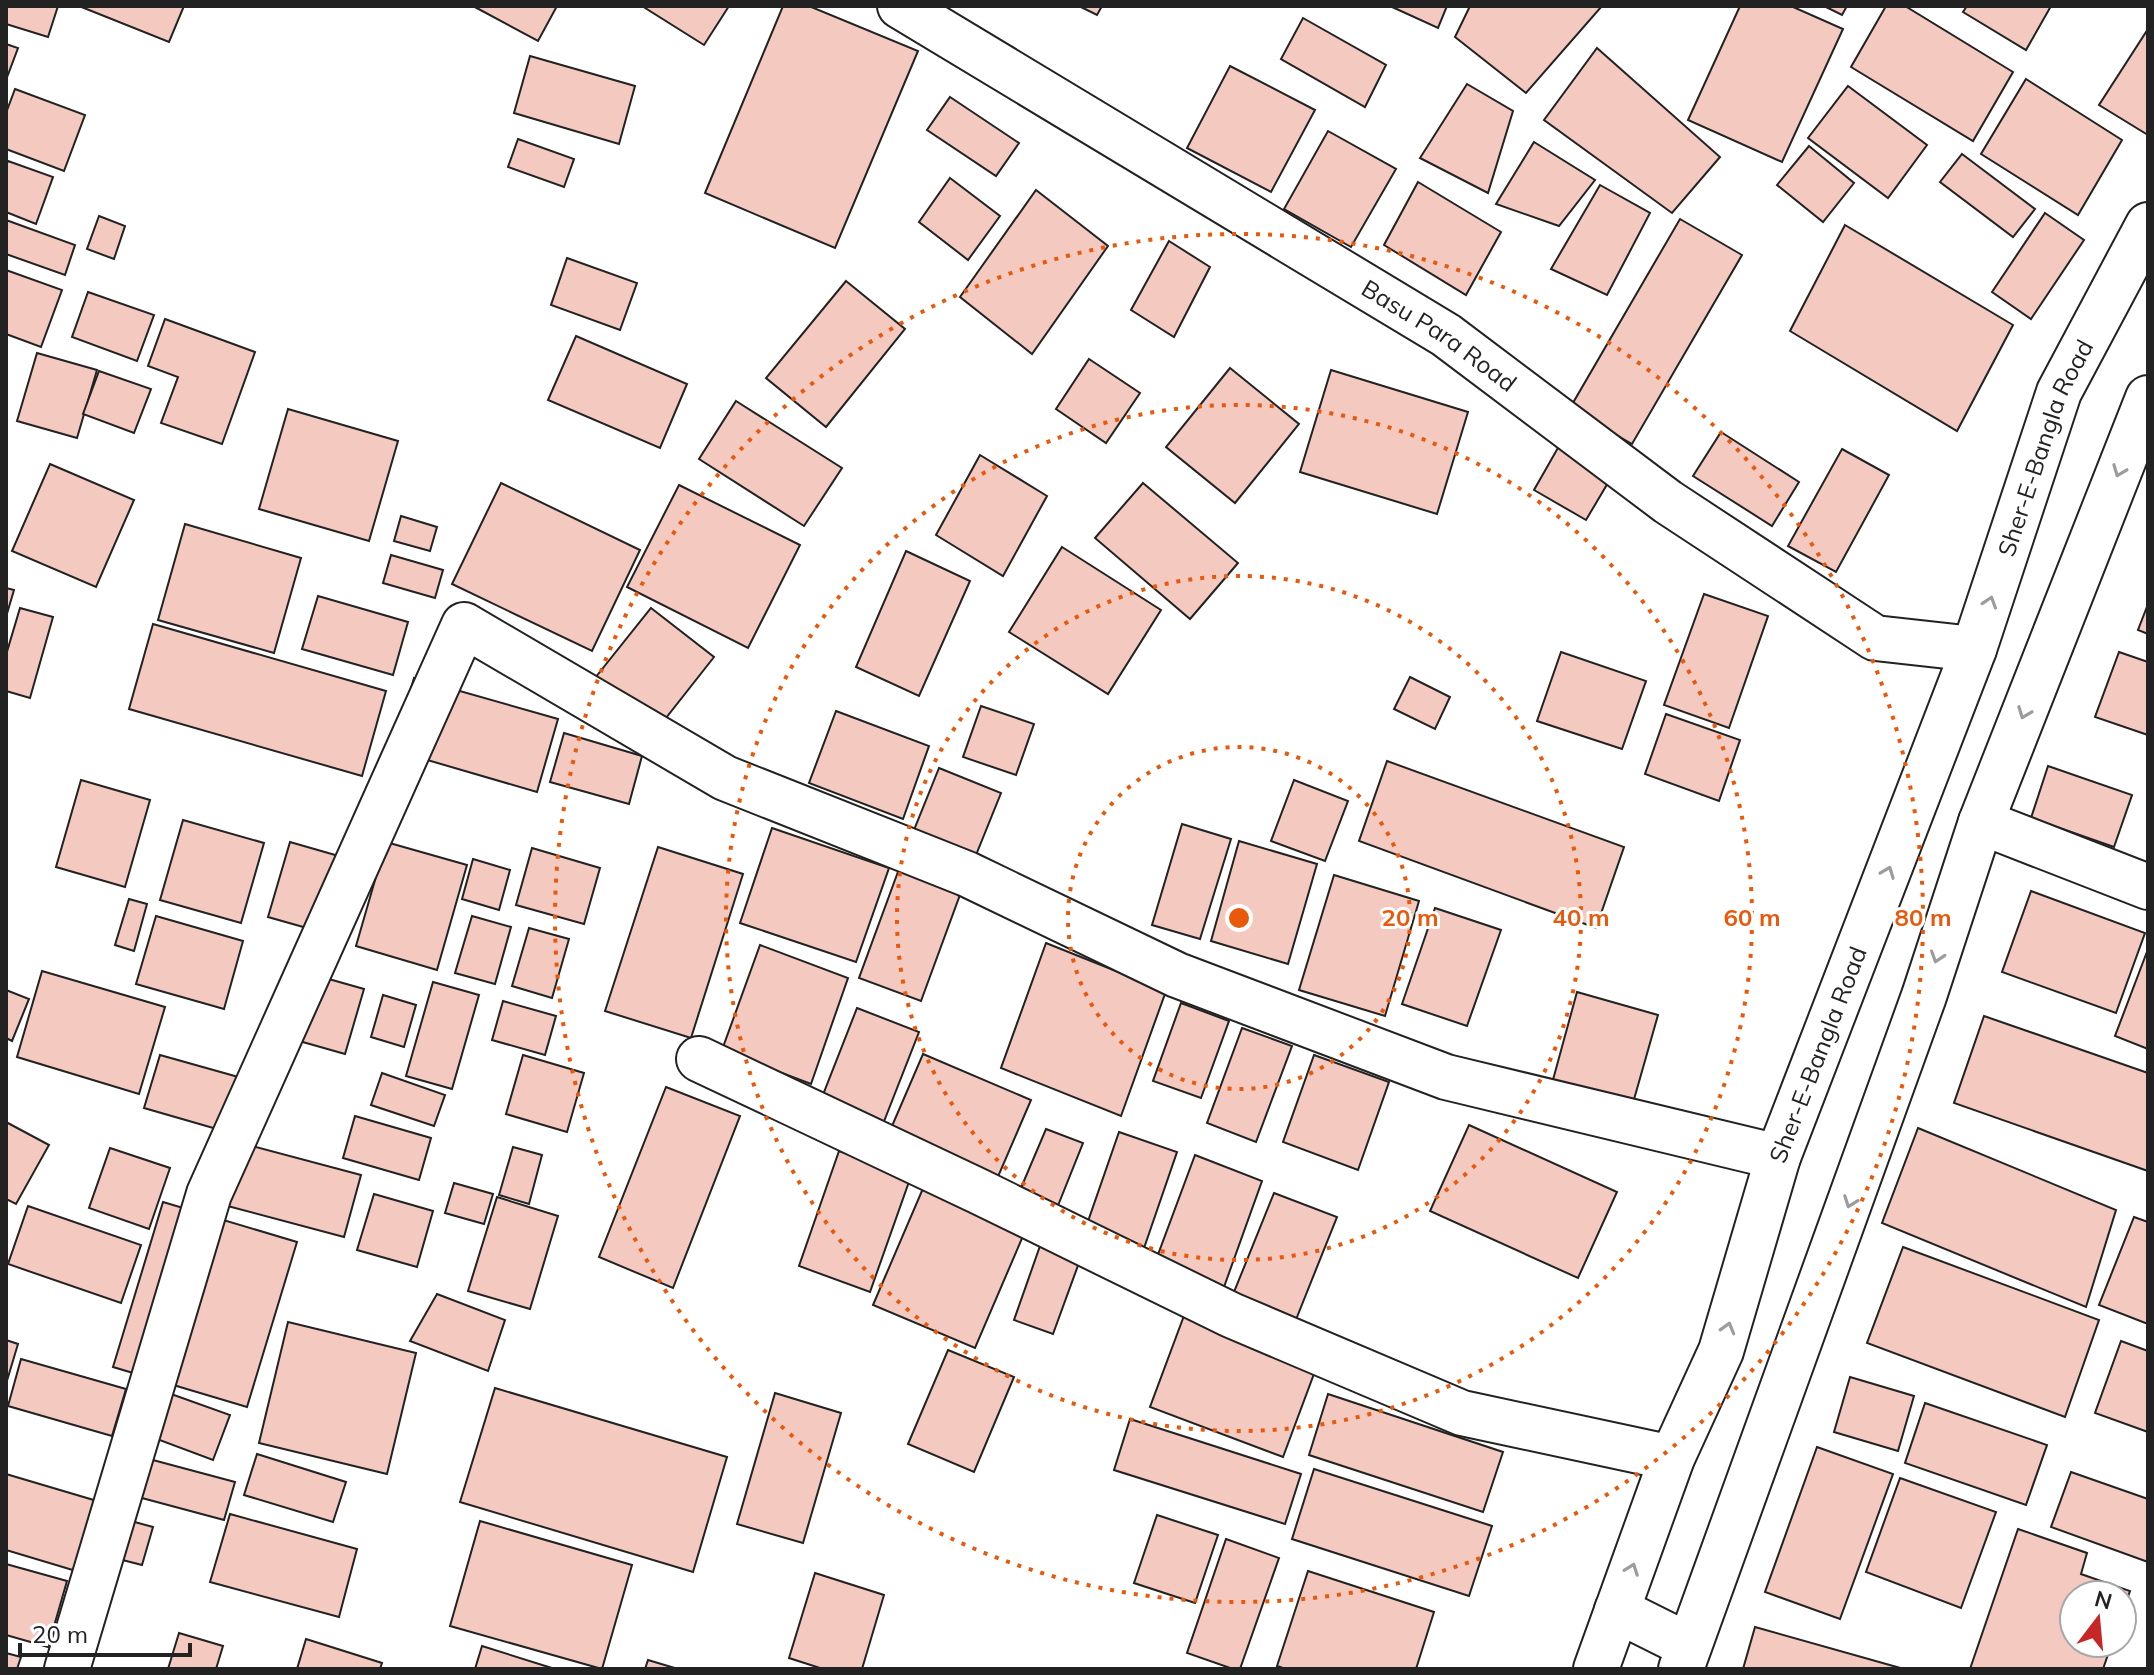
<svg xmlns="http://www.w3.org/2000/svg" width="2154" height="1675" viewBox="0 0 2154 1675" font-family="Mulish,sans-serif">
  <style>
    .building { fill: #f3c9c0; stroke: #222; stroke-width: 2 }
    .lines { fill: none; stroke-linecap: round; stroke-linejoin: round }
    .street-casing { stroke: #222; stroke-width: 48 }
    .highway-casing { stroke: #222; stroke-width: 48 }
    .street { stroke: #fff; stroke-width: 44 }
    .highway { stroke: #fff; stroke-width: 44 }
    .oneway { stroke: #9c9c9c }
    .ring { fill: none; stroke: #e8590c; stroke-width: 4; stroke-dasharray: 4 8 }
    .labels { text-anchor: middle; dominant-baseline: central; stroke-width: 6; stroke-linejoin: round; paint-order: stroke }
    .street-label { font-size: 24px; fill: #222; stroke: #fff }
    .centre { fill: #e8590c; stroke: #fff; stroke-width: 4 }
    .ring-label { font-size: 24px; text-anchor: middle; font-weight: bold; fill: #e8590c; stroke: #fff; stroke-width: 6; stroke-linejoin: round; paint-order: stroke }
  </style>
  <rect width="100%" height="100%" fill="#fff"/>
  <g class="building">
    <polygon points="6,6 58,6 48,37 6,24"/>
    <polygon points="79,6 184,6 169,42"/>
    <polygon points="473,6 557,6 538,41"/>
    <polygon points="642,6 729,6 704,45"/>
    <polygon points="783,6 809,6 918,51 835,248 705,193"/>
    <polygon points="1079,6 1102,6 1097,15"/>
    <polygon points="1390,6 1447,6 1438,28"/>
    <polygon points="1470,6 1602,6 1526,93 1455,37"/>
    <polygon points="1740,6 1791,6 1843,29 1782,162 1688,120"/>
    <polygon points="1824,6 1847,6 1842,15"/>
    <polygon points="1886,6 1905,6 2013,72 1973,141 1851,67"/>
    <polygon points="1967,6 2051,6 2026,50 1963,12"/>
    <polygon points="1303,18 1386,65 1365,107 1281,59"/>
    <polygon points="2148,29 2148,135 2099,105"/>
    <polygon points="6,44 18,48 6,80"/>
    <polygon points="1597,48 1720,157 1672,213 1544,120"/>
    <polygon points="530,56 635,86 619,144 514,113"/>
    <polygon points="1230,66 1315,110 1271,192 1187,148"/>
    <polygon points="2026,79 2122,140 2078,215 1981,154"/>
    <polygon points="1467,84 1513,111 1488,193 1420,158"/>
    <polygon points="1848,86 1927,145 1888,198 1808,138"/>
    <polygon points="15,89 85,115 64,171 6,149 6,113"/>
    <polygon points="950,97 1019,143 996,176 927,130"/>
    <polygon points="1328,131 1396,169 1351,247 1284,209"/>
    <polygon points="518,139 574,159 564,187 508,167"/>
    <polygon points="1534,142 1595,180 1559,226 1496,204"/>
    <polygon points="1809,146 1854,183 1823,222 1777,185"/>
    <polygon points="1962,154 2035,209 2013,237 1940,182"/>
    <polygon points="8,161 53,177 36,224 6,212 6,166"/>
    <polygon points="950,178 1000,216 968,260 919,222"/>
    <polygon points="1418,182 1501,232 1466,295 1384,245"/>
    <polygon points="1600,185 1650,213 1607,295 1551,269"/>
    <polygon points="1036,190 1108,246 1032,354 960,297"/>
    <polygon points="2045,213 2084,240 2031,319 1992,292"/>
    <polygon points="99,216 125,226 114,259 87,249"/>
    <polygon points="1680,219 1742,255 1632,444 1570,408"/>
    <polygon points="6,220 75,245 65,275 6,254"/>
    <polygon points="1845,225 2013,325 1957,431 1790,331"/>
    <polygon points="1169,241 1210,267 1174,337 1131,310"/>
    <polygon points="567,258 637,283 620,330 551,305"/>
    <polygon points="6,270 62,290 41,347 6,334"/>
    <polygon points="846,281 905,329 826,427 766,378"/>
    <polygon points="88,292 154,315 137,361 72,337"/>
    <polygon points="165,319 255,352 222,444 161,423 178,377 148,366"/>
    <polygon points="576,336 687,384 660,448 548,400"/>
    <polygon points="37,353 97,370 77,438 17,421"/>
    <polygon points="1089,359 1140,393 1106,443 1056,409"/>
    <polygon points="1230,368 1299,424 1235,503 1166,447"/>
    <polygon points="1331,370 1468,412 1437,514 1300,472"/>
    <polygon points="99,371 151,389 134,433 83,414"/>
    <polygon points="736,401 842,468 804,526 699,459"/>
    <polygon points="288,409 398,441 369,541 259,509"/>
    <polygon points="1721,432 1799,482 1772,526 1693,476"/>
    <polygon points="1559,446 1612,476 1586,520 1534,490"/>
    <polygon points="1842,449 1889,475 1836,572 1788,546"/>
    <polygon points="980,455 1047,496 1003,576 936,535"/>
    <polygon points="50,464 134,500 96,587 12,551"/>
    <polygon points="501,483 640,550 592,651 452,584"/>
    <polygon points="1143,483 1238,563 1190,619 1095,538"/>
    <polygon points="679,485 800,545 748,648 627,587"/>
    <polygon points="401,516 437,527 430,551 394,541"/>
    <polygon points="185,524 301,558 274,653 158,620"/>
    <polygon points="1062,547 1161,610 1108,694 1009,632"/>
    <polygon points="906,551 970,581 919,696 856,667"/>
    <polygon points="391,555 443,570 435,598 383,583"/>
    <polygon points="6,588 14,590 6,617"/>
    <polygon points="1704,594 1768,616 1729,728 1664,705"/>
    <polygon points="318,596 408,622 393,675 302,649"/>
    <polygon points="2148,604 2148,634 2138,630"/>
    <polygon points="20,608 53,617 30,698 6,691 6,655"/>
    <polygon points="651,608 714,657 658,728 595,678"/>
    <polygon points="153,624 386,691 362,776 129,709"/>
    <polygon points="1561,652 1646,681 1622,749 1537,721"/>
    <polygon points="2119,652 2148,662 2148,735 2095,717"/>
    <polygon points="1410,677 1450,697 1435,729 1394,709"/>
    <polygon points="414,678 558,719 537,792 393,750"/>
    <polygon points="981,706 1034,724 1016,775 963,757"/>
    <polygon points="836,711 929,746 903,819 809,783"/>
    <polygon points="1666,714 1740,740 1719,801 1645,774"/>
    <polygon points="564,733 642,756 629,804 550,782"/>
    <polygon points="1387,761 1624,847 1596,928 1359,841"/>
    <polygon points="2048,766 2132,795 2114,847 2031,818"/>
    <polygon points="939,768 1001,793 976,855 914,830"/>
    <polygon points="81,780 150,800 125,887 56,867"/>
    <polygon points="1294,780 1348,801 1325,861 1271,841"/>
    <polygon points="183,820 264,843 241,923 160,900"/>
    <polygon points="1182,824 1231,839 1200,939 1152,925"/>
    <polygon points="772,828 889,868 856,962 740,923"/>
    <polygon points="1239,841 1317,864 1288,964 1211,941"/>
    <polygon points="290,842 363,863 342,938 268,917"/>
    <polygon points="386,842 467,865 437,970 356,946"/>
    <polygon points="658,847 743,874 691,1038 605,1011"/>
    <polygon points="532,848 600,868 584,924 516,905"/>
    <polygon points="473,859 510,870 499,910 462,899"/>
    <polygon points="899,869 961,892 921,1001 859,978"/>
    <polygon points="1334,875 1419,901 1385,1016 1299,990"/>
    <polygon points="2031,891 2145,933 2116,1013 2002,972"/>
    <polygon points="129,899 147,904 134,951 115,945"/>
    <polygon points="1435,908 1501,930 1467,1026 1402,1004"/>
    <polygon points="156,916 243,941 224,1009 136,984"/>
    <polygon points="472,916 511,927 495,984 455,973"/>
    <polygon points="529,928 569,939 552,998 512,986"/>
    <polygon points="1046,943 1166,991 1121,1116 1001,1068"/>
    <polygon points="760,945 848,978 811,1084 722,1050"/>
    <polygon points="2148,949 2148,1049 2115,1036"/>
    <polygon points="290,968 364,989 345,1054 271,1033"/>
    <polygon points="42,971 165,1007 139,1094 17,1057"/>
    <polygon points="433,982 479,995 452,1089 406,1076"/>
    <polygon points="6,990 29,999 12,1041 6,1038"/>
    <polygon points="1577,992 1658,1015 1625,1131 1545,1109"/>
    <polygon points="383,995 416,1005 404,1047 371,1037"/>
    <polygon points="503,1001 556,1016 545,1055 492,1040"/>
    <polygon points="1181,1003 1229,1021 1201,1098 1153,1081"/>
    <polygon points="857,1008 919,1032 881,1129 819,1105"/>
    <polygon points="1984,1016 2148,1073 2148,1171 1954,1103"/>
    <polygon points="1242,1028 1292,1046 1256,1142 1207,1123"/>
    <polygon points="923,1054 1031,1100 997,1179 889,1133"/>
    <polygon points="160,1055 249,1080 234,1134 144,1108"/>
    <polygon points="523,1055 584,1073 567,1132 506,1114"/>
    <polygon points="1314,1055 1389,1082 1358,1170 1283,1142"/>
    <polygon points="382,1073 445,1095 434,1126 371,1105"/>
    <polygon points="666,1087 740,1116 673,1288 599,1257"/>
    <polygon points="355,1116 431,1138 419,1180 343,1158"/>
    <polygon points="6,1122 49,1145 16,1204 6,1199"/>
    <polygon points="1469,1125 1617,1192 1578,1278 1430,1211"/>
    <polygon points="1918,1128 2116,1210 2086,1307 1882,1223"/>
    <polygon points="1046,1129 1083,1143 1053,1218 1015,1202"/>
    <polygon points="1119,1132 1177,1152 1143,1251 1085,1230"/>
    <polygon points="237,1142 361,1175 344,1237 220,1204"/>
    <polygon points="513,1147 542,1155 529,1204 499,1195"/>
    <polygon points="110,1148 170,1168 149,1229 89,1208"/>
    <polygon points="839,1151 911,1176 870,1292 799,1266"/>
    <polygon points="1195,1155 1262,1181 1224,1287 1156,1260"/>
    <polygon points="454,1183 493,1194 484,1224 445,1213"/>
    <polygon points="924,1186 1026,1229 975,1348 873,1305"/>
    <polygon points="1274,1193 1337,1217 1295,1322 1232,1297"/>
    <polygon points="374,1194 433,1211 417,1267 357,1250"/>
    <polygon points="497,1197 558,1216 530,1309 468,1291"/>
    <polygon points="163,1202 297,1242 247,1407 113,1367"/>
    <polygon points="28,1206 141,1245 121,1303 8,1264"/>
    <polygon points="2134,1217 2148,1222 2148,1324 2099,1305"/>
    <polygon points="1040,1246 1080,1260 1053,1334 1014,1320"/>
    <polygon points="1903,1247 2099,1320 2065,1417 1867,1343"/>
    <polygon points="437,1294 505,1320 488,1371 410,1341"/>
    <polygon points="1185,1313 1318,1363 1283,1457 1150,1407"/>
    <polygon points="288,1322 416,1353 387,1474 259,1443"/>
    <polygon points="6,1340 18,1344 6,1384"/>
    <polygon points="2121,1341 2148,1351 2148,1432 2095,1413"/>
    <polygon points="948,1350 1014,1377 974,1472 908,1444"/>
    <polygon points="21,1359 126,1389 112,1436 8,1406"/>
    <polygon points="1850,1377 1914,1396 1898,1451 1834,1432"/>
    <polygon points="146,1385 230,1415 213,1460 130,1429"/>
    <polygon points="495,1388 727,1457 693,1572 460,1502"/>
    <polygon points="775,1393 841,1413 803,1543 737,1524"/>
    <polygon points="1328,1394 1503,1452 1483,1512 1309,1455"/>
    <polygon points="1925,1403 2047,1445 2026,1505 1905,1463"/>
    <polygon points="1130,1419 1301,1474 1285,1524 1114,1470"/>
    <polygon points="1817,1447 1893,1474 1840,1619 1765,1592"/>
    <polygon points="123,1452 235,1482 224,1520 112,1490"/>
    <polygon points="257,1454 346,1482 333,1522 244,1495"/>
    <polygon points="1314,1469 1492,1526 1469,1596 1292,1539"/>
    <polygon points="2071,1472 2148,1499 2148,1562 2051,1527"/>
    <polygon points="6,1474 97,1501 76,1571 6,1550"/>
    <polygon points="1900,1478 1996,1512 1961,1608 1866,1572"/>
    <polygon points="230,1514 357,1549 339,1617 210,1582"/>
    <polygon points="109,1515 153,1527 142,1565 99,1554"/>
    <polygon points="1157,1515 1218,1535 1195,1603 1134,1583"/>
    <polygon points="480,1521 632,1565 602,1669 450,1626"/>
    <polygon points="2018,1529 2087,1553 2081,1574 2130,1591 2122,1613 2122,1595 2074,1595 2074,1643 2112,1643 2103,1669 1970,1669"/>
    <polygon points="1226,1539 1279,1558 1240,1669 1233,1669 1187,1653"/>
    <polygon points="6,1564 67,1581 48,1647 6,1635"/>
    <polygon points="1308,1571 1434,1612 1416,1669 1286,1669 1277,1666"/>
    <polygon points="815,1573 884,1595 862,1669 823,1669 789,1658"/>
    <polygon points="1755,1627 1904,1669 1743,1669"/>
    <polygon points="179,1633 223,1646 216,1669 168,1669"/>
    <polygon points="306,1639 382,1663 380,1669 297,1669"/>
    <polygon points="482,1646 555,1669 475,1669"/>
    <polygon points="6,1653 21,1657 17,1669 6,1669"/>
    <polygon points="648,1660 678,1669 645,1669"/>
  </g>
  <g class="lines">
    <defs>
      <g id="street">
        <path id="s1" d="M900,6L1446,335L1668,502L1875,638L1974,649"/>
        <polyline points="1981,822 2148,887"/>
        <polyline points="699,1059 978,1191 1231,1315 1462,1413 1672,1458"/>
        <polyline points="67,1669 209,1194 464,625 725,778 967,874 1177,975 1446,1077 1778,1157"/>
      </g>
      <g id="highway">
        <polyline points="1617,1610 1689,1646"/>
        <path id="s2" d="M1596,1669L1672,1458L1721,1351L1778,1157L1974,649L2059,392L2148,225"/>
        <polyline points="1681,1669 1924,996 1981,822 2148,398"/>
      </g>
    </defs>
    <use href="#street" class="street-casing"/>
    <use href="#highway" class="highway-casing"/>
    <use href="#street" class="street"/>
    <use href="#highway" class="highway"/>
  </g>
  <defs><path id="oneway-chevron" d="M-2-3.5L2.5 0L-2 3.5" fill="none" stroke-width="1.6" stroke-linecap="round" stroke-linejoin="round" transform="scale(2)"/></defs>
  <g class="oneway">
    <use href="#oneway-chevron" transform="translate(2119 471) rotate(111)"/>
    <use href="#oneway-chevron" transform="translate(1990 602) rotate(-72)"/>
    <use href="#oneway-chevron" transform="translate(2024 713) rotate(111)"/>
    <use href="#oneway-chevron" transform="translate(1888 872) rotate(-69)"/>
    <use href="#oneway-chevron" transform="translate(1937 957) rotate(108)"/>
    <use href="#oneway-chevron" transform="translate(1850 1202) rotate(110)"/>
    <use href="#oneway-chevron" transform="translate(1728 1328) rotate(-74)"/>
    <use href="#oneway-chevron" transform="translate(1632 1569) rotate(-70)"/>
  </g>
  <g class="ring">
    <circle cx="1239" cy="918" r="171"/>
    <circle cx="1239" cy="918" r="342"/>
    <circle cx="1239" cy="918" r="513"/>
    <circle cx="1239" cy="918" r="684"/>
  </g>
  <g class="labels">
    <g class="street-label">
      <text stroke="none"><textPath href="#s1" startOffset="632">Basu Para Road</textPath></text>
      <text stroke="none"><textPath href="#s2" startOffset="1302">Sher-E-Bangla Road</textPath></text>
      <text stroke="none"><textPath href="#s2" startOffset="654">Sher-E-Bangla Road</textPath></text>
    </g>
  </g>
  <circle cx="1239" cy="918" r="12" class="centre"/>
  <g class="ring-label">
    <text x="1410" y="926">20 m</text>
    <text x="1581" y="926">40 m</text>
    <text x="1752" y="926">60 m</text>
    <text x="1923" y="926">80 m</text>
  </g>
  <rect width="2154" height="1675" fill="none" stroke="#222222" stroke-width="16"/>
  <g transform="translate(2098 1619) rotate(16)"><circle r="38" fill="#ffffff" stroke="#a7a7a7" stroke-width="2"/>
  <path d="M0-6L14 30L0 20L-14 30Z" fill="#c62828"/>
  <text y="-12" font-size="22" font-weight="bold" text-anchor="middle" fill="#222222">N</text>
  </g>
  <path d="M20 1643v12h170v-12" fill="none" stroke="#222222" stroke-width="4"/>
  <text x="32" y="1643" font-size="24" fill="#222222" stroke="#ffffff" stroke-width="6" paint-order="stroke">20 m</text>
</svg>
